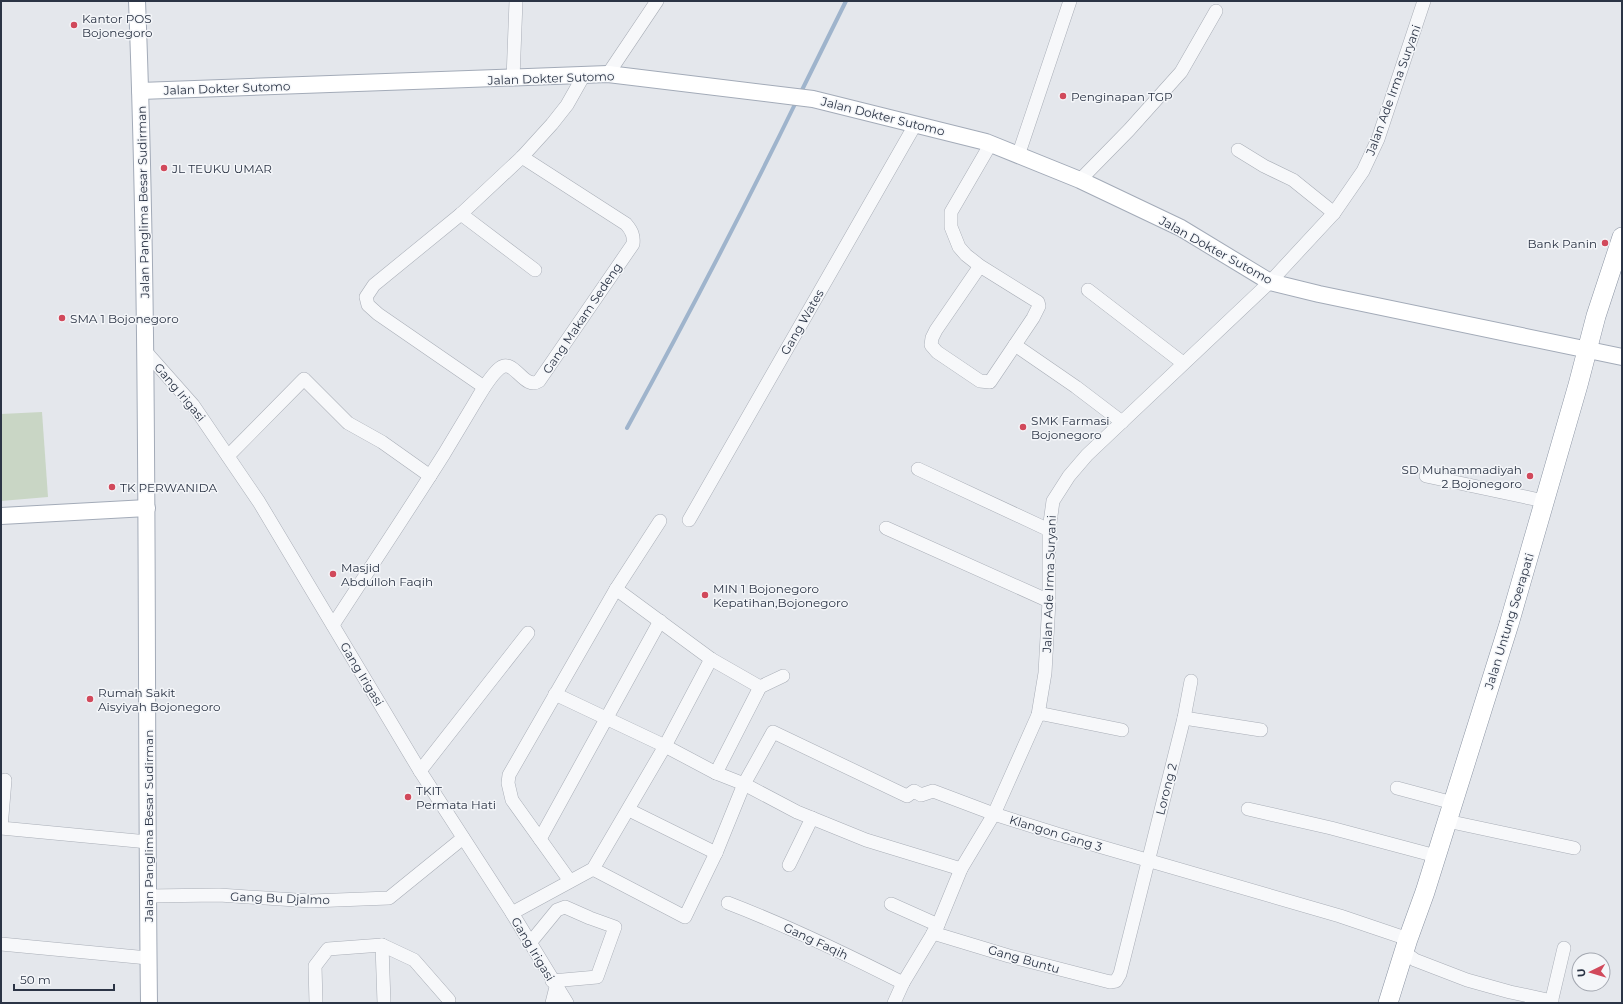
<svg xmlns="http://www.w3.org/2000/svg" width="1623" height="1004" viewBox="0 0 1623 1004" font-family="Montserrat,sans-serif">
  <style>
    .green { fill: #c9d6c5 }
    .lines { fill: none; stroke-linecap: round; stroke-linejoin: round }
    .stream { stroke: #9fb4cc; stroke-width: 4 }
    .minor-casing { stroke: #a9aeb7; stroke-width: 14 }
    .major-casing { stroke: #a3abb8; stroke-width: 18 }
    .highway-casing { stroke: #8b94a3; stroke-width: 20 }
    .minor { stroke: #f7f8fa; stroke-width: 13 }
    .major { stroke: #fff; stroke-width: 16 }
    .highway { stroke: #fff; stroke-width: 19 }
    .poi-dot { fill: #d1495b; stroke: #f4f6f9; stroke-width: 1.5 }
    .labels { text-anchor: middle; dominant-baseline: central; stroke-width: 3; stroke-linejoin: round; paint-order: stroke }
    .poi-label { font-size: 12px; fill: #2b3445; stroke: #f4f6f9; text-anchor: start }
    .street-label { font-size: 12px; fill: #2b3445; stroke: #f4f6f9 }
  </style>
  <rect width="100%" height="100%" fill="#e4e7ec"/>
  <polygon class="green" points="42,412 48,497 1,501 1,414"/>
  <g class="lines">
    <g class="stream">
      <polyline points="800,94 846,1"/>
      <path d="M627,428C686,320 743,211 797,100"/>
    </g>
    <defs>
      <g id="minor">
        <polyline points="608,74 657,1"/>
        <polyline points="513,79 516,1"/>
        <polyline points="1238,150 1264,166 1293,180 1334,213"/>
        <polyline points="1018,156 1070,1"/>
        <polyline points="1080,180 1129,130 1181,72 1216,11"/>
        <polyline points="461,214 535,270"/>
        <polyline points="980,266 936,330 932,338 931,345 937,352 980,381 990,382 1033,318 1039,306 1038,302 1033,299 980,266 966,255 959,247 951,227 951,212 990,145"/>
        <polyline points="1088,290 1183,363"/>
        <polyline points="1015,345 1076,387 1122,422"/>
        <polyline points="146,352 193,405 259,502 420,771 512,913 567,1003"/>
        <polyline points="484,387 378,314 368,305 366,297 374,285 461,214 522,157 552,124 567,105 584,75"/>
        <polyline points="228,456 304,379 348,423 382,442 430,476"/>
        <polyline points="918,469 1049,530"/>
        <polyline points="1426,476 1544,501"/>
        <polyline points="689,520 915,125"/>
        <polyline points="886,528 1049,601"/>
        <polyline points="616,589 660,521"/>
        <path d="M333,625C370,568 408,511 444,454C455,436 466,417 477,399C483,389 491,375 500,368C514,357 524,391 539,381L633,244C634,236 632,231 626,224L522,157"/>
        <polyline points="760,687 783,676"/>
        <polyline points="555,694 665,746 716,773 744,784 797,812 866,840 961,869"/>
        <polyline points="1038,715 1043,714 1122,730"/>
        <polyline points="1184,718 1191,681"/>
        <polyline points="420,771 528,633"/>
        <polyline points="5,780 1,828 148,842"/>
        <polyline points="1397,788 1453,803"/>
        <polyline points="1248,809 1331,828 1436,856"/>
        <polyline points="629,810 716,853"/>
        <polyline points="1447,821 1574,848"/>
        <polyline points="540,839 660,621"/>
        <polyline points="789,865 812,818"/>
        <polyline points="593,869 685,917 716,853 744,784 773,732 907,796 914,791 921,795 933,791 994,814 1057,834 1340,916 1408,939"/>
        <polyline points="570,881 512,800 508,783 509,775 616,589 711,659 760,687 716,773"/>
        <polyline points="148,896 219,895 311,901 389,898 463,838"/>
        <path d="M728,903C788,926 846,954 903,983"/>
        <polyline points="891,904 938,925"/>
        <polyline points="512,913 593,869 665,746 711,659"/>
        <polyline points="933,933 1009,956 1110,982 1116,981 1120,974 1184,718 1261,730"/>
        <polyline points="530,943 557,910 565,907 590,918 615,927 597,977 552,981"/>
        <polyline points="1,944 148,958"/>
        <polyline points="382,945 384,1003"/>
        <polyline points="1404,952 1415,960 1467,980 1510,992 1552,1001"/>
        <polyline points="316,1003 315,966 328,949 382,945 414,960 449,1000"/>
        <polyline points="552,1003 556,987"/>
        <polyline points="894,1003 903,983 938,925 961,869 994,814 1038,715 1045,673 1049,601 1049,530 1053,501 1069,476 1087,455 1270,282 1334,213 1363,171 1378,139 1424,1"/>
        <polyline points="1551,1003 1564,948"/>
      </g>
      <g id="major">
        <path d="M137,1C150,335 145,669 149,1003"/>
        <polyline points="140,91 608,74 813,99 986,142 1080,180 1181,228 1270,282 1319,294 1622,357"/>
        <polyline points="1,516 147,508"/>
      </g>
      <polyline id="highway" points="1388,1003 1408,939 1425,892 1509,624 1578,385 1596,316 1622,237"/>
    </defs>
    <use href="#minor" class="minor-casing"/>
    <use href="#major" class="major-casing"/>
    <use href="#highway" class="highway-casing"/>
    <use href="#minor" class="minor"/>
    <use href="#major" class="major"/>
    <use href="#highway" class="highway"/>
  </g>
  <g class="poi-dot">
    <circle cx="74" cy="25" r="4"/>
    <circle cx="1063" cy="96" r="4"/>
    <circle cx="164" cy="168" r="4"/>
    <circle cx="1605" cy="243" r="4"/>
    <circle cx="62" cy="318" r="4"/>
    <circle cx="1023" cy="427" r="4"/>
    <circle cx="1530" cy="476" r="4"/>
    <circle cx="112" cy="487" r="4"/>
    <circle cx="333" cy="574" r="4"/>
    <circle cx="705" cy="595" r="4"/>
    <circle cx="90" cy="699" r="4"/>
    <circle cx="408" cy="797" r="4"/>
  </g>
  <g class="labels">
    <g class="poi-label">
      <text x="82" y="18">Kantor POS<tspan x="82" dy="14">Bojonegoro</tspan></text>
      <text x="1071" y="96">Penginapan TGP</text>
      <text x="172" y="168">JL TEUKU UMAR</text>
      <text x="1597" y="243" text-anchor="end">Bank Panin</text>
      <text x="70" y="318">SMA 1 Bojonegoro</text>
      <text x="1031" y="420">SMK Farmasi<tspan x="1031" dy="14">Bojonegoro</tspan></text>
      <text x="1522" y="469" text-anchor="end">SD Muhammadiyah<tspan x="1522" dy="14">2 Bojonegoro</tspan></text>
      <text x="120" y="487">TK PERWANIDA</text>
      <text x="341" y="567">Masjid<tspan x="341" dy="14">Abdulloh Faqih</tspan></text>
      <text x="713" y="588">MIN 1 Bojonegoro<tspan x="713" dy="14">Kepatihan,Bojonegoro</tspan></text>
      <text x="98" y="692">Rumah Sakit<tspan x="98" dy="14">Aisyiyah Bojonegoro</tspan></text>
      <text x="416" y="790">TKIT<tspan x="416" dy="14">Permata Hati</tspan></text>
    </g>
    <g class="street-label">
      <text transform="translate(551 78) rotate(-2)">Jalan Dokter Sutomo</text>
      <text transform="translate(227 88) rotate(-2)">Jalan Dokter Sutomo</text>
      <text transform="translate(1393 90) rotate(-70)">Jalan Ade Irma Suryani</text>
      <text transform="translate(883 116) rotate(14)">Jalan Dokter Sutomo</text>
      <text transform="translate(143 202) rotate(-91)">Jalan Panglima Besar Sudirman</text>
      <text transform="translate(1216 250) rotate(29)">Jalan Dokter Sutomo</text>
      <text transform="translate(582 318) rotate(-56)">Gang Makam Sedeng</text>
      <text transform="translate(802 322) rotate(-60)">Gang Wates</text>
      <text transform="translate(180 392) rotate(50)">Gang Irigasi</text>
      <text transform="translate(1049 584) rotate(-88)">Jalan Ade Irma Suryani</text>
      <text transform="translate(1509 621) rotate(-73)">Jalan Untung Soerapati</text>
      <text transform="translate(362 674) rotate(59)">Gang Irigasi</text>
      <text transform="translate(1166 789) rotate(-76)">Lorong 2</text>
      <text transform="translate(148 826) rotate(-90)">Jalan Panglima Besar Sudirman</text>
      <text transform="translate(1056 833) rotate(17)">Klangon Gang 3</text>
      <text transform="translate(280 898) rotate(2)">Gang Bu Djalmo</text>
      <text transform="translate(816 941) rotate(25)">Gang Faqih</text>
      <text transform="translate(533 949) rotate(59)">Gang Irigasi</text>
      <text transform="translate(1024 959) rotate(16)">Gang Buntu</text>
    </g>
  </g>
  <rect width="1623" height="1004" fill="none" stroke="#2b3445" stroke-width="4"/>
  <g transform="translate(1591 972) rotate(265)"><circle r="19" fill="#f4f6f9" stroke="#a4a8b1"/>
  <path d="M0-3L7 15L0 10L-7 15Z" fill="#d1495b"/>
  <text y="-6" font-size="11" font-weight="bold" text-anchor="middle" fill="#2b3445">U</text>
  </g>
  <path d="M14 984v6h100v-6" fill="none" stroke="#2b3445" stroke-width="2"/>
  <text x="20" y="984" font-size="12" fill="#2b3445" stroke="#f4f6f9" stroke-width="3" paint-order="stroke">50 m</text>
</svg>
